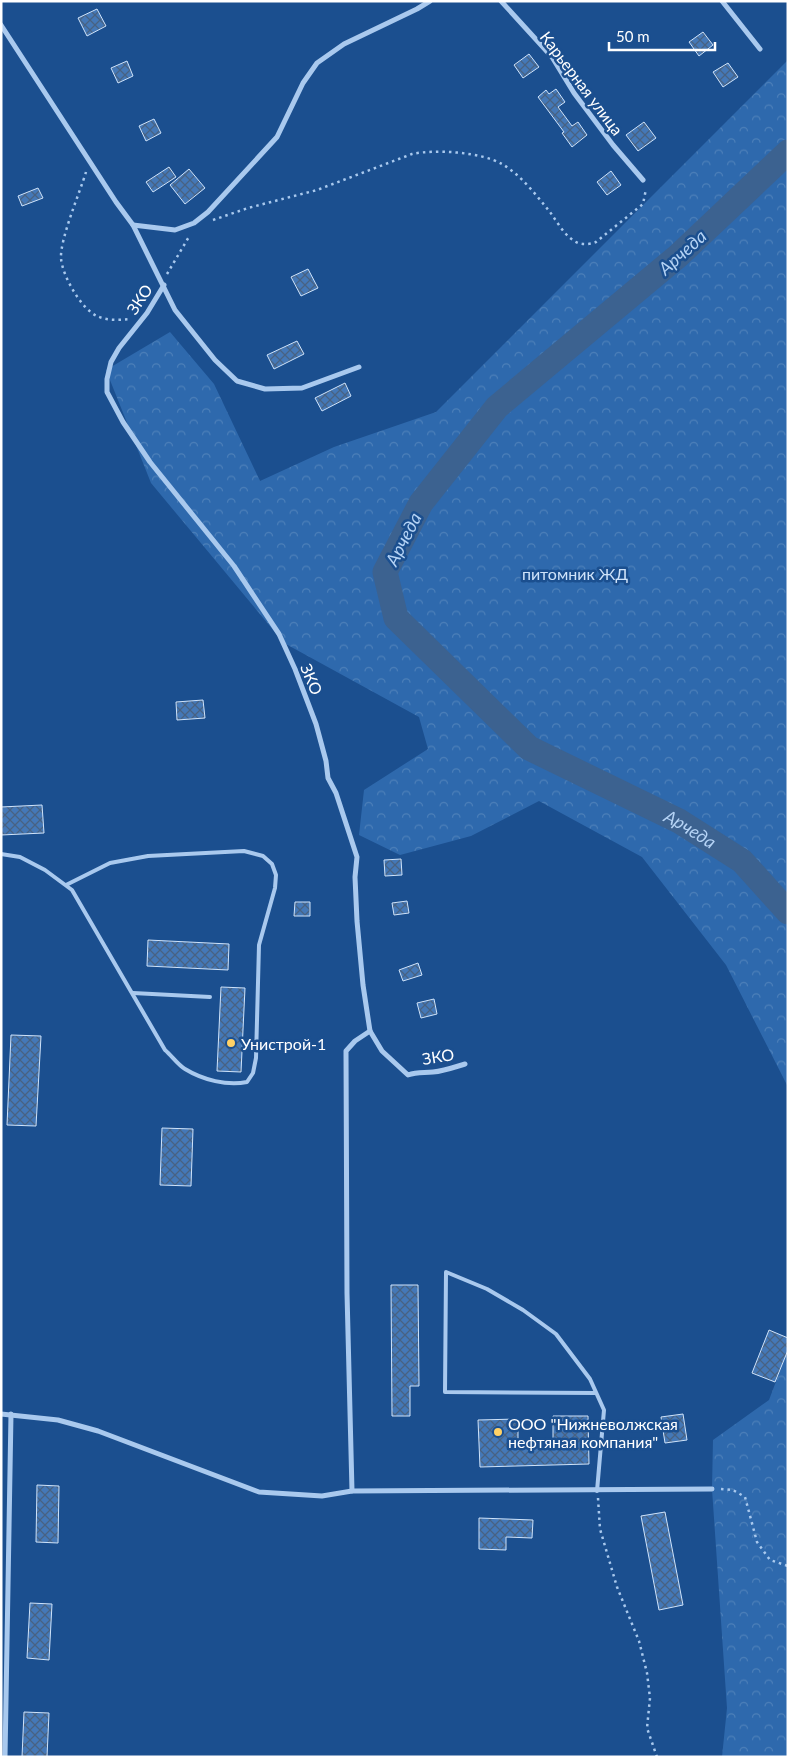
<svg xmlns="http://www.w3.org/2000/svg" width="789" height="1758" viewBox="0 0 789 1758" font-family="Lato,sans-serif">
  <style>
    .forest { fill: url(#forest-crowns) }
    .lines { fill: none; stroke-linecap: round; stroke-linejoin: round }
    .river { stroke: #3c6290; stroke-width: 25 }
    .building { fill: url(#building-cross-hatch); stroke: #cfe3fa }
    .path { stroke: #a9c9ee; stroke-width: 2.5; stroke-dasharray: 2.5 4; stroke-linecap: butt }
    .lane { stroke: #a9c9ee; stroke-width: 4 }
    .street { stroke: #a9c9ee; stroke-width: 5 }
    .poi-dot { fill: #ffd166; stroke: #1b4f8f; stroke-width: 2 }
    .labels { text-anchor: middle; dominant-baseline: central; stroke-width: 5; stroke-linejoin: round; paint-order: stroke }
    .street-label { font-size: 16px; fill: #fff; stroke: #1b4f8f }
    .park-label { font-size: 16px; fill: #cfe3fa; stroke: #1b4f8f }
    .poi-label { font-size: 16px; fill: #fff; stroke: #1b4f8f; text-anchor: start }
    .water-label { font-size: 18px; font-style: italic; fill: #b5d3f5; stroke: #1b4f8f }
  </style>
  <defs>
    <pattern id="forest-crowns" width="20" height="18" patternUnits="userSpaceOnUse" patternTransform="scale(1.25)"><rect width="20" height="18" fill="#2e69ad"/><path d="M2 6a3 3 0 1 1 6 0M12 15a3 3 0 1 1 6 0" fill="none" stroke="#4d80b9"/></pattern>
    <pattern id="building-cross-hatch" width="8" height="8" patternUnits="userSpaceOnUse" patternTransform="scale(1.25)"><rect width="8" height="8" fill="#4478b7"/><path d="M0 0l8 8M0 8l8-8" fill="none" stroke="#486282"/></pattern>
  </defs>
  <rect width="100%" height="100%" fill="#1b4f8f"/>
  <g class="forest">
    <polygon points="788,60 788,1087 726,965 642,857 539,801 471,836 400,855 359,835 364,790 428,749 419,717 284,643 151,483 106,370 170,332 214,384 260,481 334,447 436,412"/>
    <polygon points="788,1350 788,1757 722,1757 727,1708 712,1489 713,1440 769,1400"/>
  </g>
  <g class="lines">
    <path class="river" id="s1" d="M788,152L678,256L497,407L421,503L385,572L396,618L529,748L679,821L742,861L788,912"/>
  </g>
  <g class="building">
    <polygon points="97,9 106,26 87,36 78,18"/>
    <polygon points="703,32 713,45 699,56 689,42"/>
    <polygon points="529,54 539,67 523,78 514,65"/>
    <polygon points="127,61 133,76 118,83 111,68"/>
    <polygon points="728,63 738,77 723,87 713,72"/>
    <polygon points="556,89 565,102 558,107 572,126 578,122 587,135 572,147 562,133 564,132 538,97 546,90 549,94"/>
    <polygon points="154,119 161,133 146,141 139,126"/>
    <polygon points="644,122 656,138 638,151 626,135"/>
    <polygon points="169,167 176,177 153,192 146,182"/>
    <polygon points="189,169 205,188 185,204 170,185"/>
    <polygon points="611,171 621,185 607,195 597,182"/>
    <polygon points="38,188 43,198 22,206 18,196"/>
    <polygon points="308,269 318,288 301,296 291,277"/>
    <polygon points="297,341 304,354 274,369 267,355"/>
    <polygon points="345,383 351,396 322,411 315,398"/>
    <polygon points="203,700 205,718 177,720 176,702"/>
    <polygon points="42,805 44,833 1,835 1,807"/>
    <polygon points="401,859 402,875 385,876 384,860"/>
    <polygon points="407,901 409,913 394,915 392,903"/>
    <polygon points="295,902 310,902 310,916 294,916"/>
    <polygon points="148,940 229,944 228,970 147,966"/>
    <polygon points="418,963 422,975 403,981 399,970"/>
    <polygon points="221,987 245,988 241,1072 217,1071"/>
    <polygon points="434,999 437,1014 421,1018 417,1003"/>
    <polygon points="11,1035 41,1036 36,1126 7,1125"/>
    <polygon points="162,1128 193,1129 191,1186 160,1185"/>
    <polygon points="391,1285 418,1285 419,1386 410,1386 410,1416 392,1416"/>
    <polygon points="769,1330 788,1338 788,1350 775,1382 752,1373"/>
    <polygon points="683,1414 687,1440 665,1443 661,1417"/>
    <polygon points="553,1416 588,1416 589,1464 480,1467 478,1420 518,1419 518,1444 553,1444"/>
    <polygon points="37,1485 59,1486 58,1543 36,1542"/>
    <polygon points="665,1512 683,1605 659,1610 641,1516"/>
    <polygon points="479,1518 533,1520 532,1538 506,1537 506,1550 479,1549"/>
    <polygon points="30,1603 52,1604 49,1660 27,1658"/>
    <polygon points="24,1712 49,1713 47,1757 22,1757"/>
  </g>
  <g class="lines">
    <g class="path">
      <path d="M86,172C80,192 60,239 61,258C62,275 81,309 97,316C107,321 120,320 131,319"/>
      <path d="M213,220L248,208L317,190L412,154C435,149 481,152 502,164C521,175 536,195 550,212C558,223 565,237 578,243C584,245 591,244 596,242L643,204L646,189"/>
      <polyline points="167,274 190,235"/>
      <polyline points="721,1489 733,1490 745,1497 757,1542 770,1560 788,1566"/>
      <polyline points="598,1498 600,1529 617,1587 639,1641 647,1673 650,1698 647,1728 657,1757"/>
    </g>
    <g class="lane">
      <path d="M1,854L20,857L45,870L72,890L165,1050C172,1056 178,1065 185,1069C203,1080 227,1086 247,1082L253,1073L256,1058L259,945L275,888L276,875L272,864L263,856L244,851L148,856L110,863L66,885"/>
      <polyline points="133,993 210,997"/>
      <polyline points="596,1393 445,1392 446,1272 487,1289 523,1310 556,1334 590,1379 604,1410 597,1491"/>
    </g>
    <g class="street">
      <polyline points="501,1 552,57 574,93 613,145 643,180"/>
      <polyline points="722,1 760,49"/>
      <polyline points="1,25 116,202 133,225 175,310 215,360 237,381 265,389 302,388 359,367"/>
      <polyline points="133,225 175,230 194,223 208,212 277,137 303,83 317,63 344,44 417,9 430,1"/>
      <path d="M164,285L147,313L119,348L111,362L107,379V392L123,422L150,462L234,566L279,634L295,669L316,724L326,761L328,778L336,793L357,857L355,877L357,921L363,985L370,1031L382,1051L408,1075C417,1072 423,1073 433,1072C444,1071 455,1067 465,1064"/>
      <polyline points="1,1414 58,1420 98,1431 259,1492 322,1496 352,1491 712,1489"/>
      <polyline points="352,1491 347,1293 346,1051 355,1041 370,1031"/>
      <polyline points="5,1757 11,1414"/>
    </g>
  </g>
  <g class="poi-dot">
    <circle cx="231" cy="1043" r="5"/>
    <circle cx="498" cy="1432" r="5"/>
  </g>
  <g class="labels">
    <g class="street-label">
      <text transform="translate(582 83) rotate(53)">Карьерная улица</text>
      <text transform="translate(139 299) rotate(-56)">ЗКО</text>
      <text transform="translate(312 679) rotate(67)">ЗКО</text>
      <text transform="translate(438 1056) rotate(-9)">ЗКО</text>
    </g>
    <g class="park-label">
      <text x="575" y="573">питомник ЖД</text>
    </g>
    <g class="poi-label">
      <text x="241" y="1043">Унистрой-1</text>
      <text x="508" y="1423">ООО "Нижневолжская<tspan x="508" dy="18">нефтяная компания"</tspan></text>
    </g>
    <g class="water-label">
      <text transform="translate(682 252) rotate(-42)">Арчеда</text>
      <text transform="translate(403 539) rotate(-63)">Арчеда</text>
      <text stroke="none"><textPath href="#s1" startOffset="1001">Арчеда</textPath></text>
    </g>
  </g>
  <rect width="789" height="1758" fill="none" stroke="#ffffff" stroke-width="5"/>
  <path d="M609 42v8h106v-8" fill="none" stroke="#ffffff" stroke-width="2.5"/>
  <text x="616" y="42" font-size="15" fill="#ffffff" stroke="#1b4f8f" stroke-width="4" paint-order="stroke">50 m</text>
</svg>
